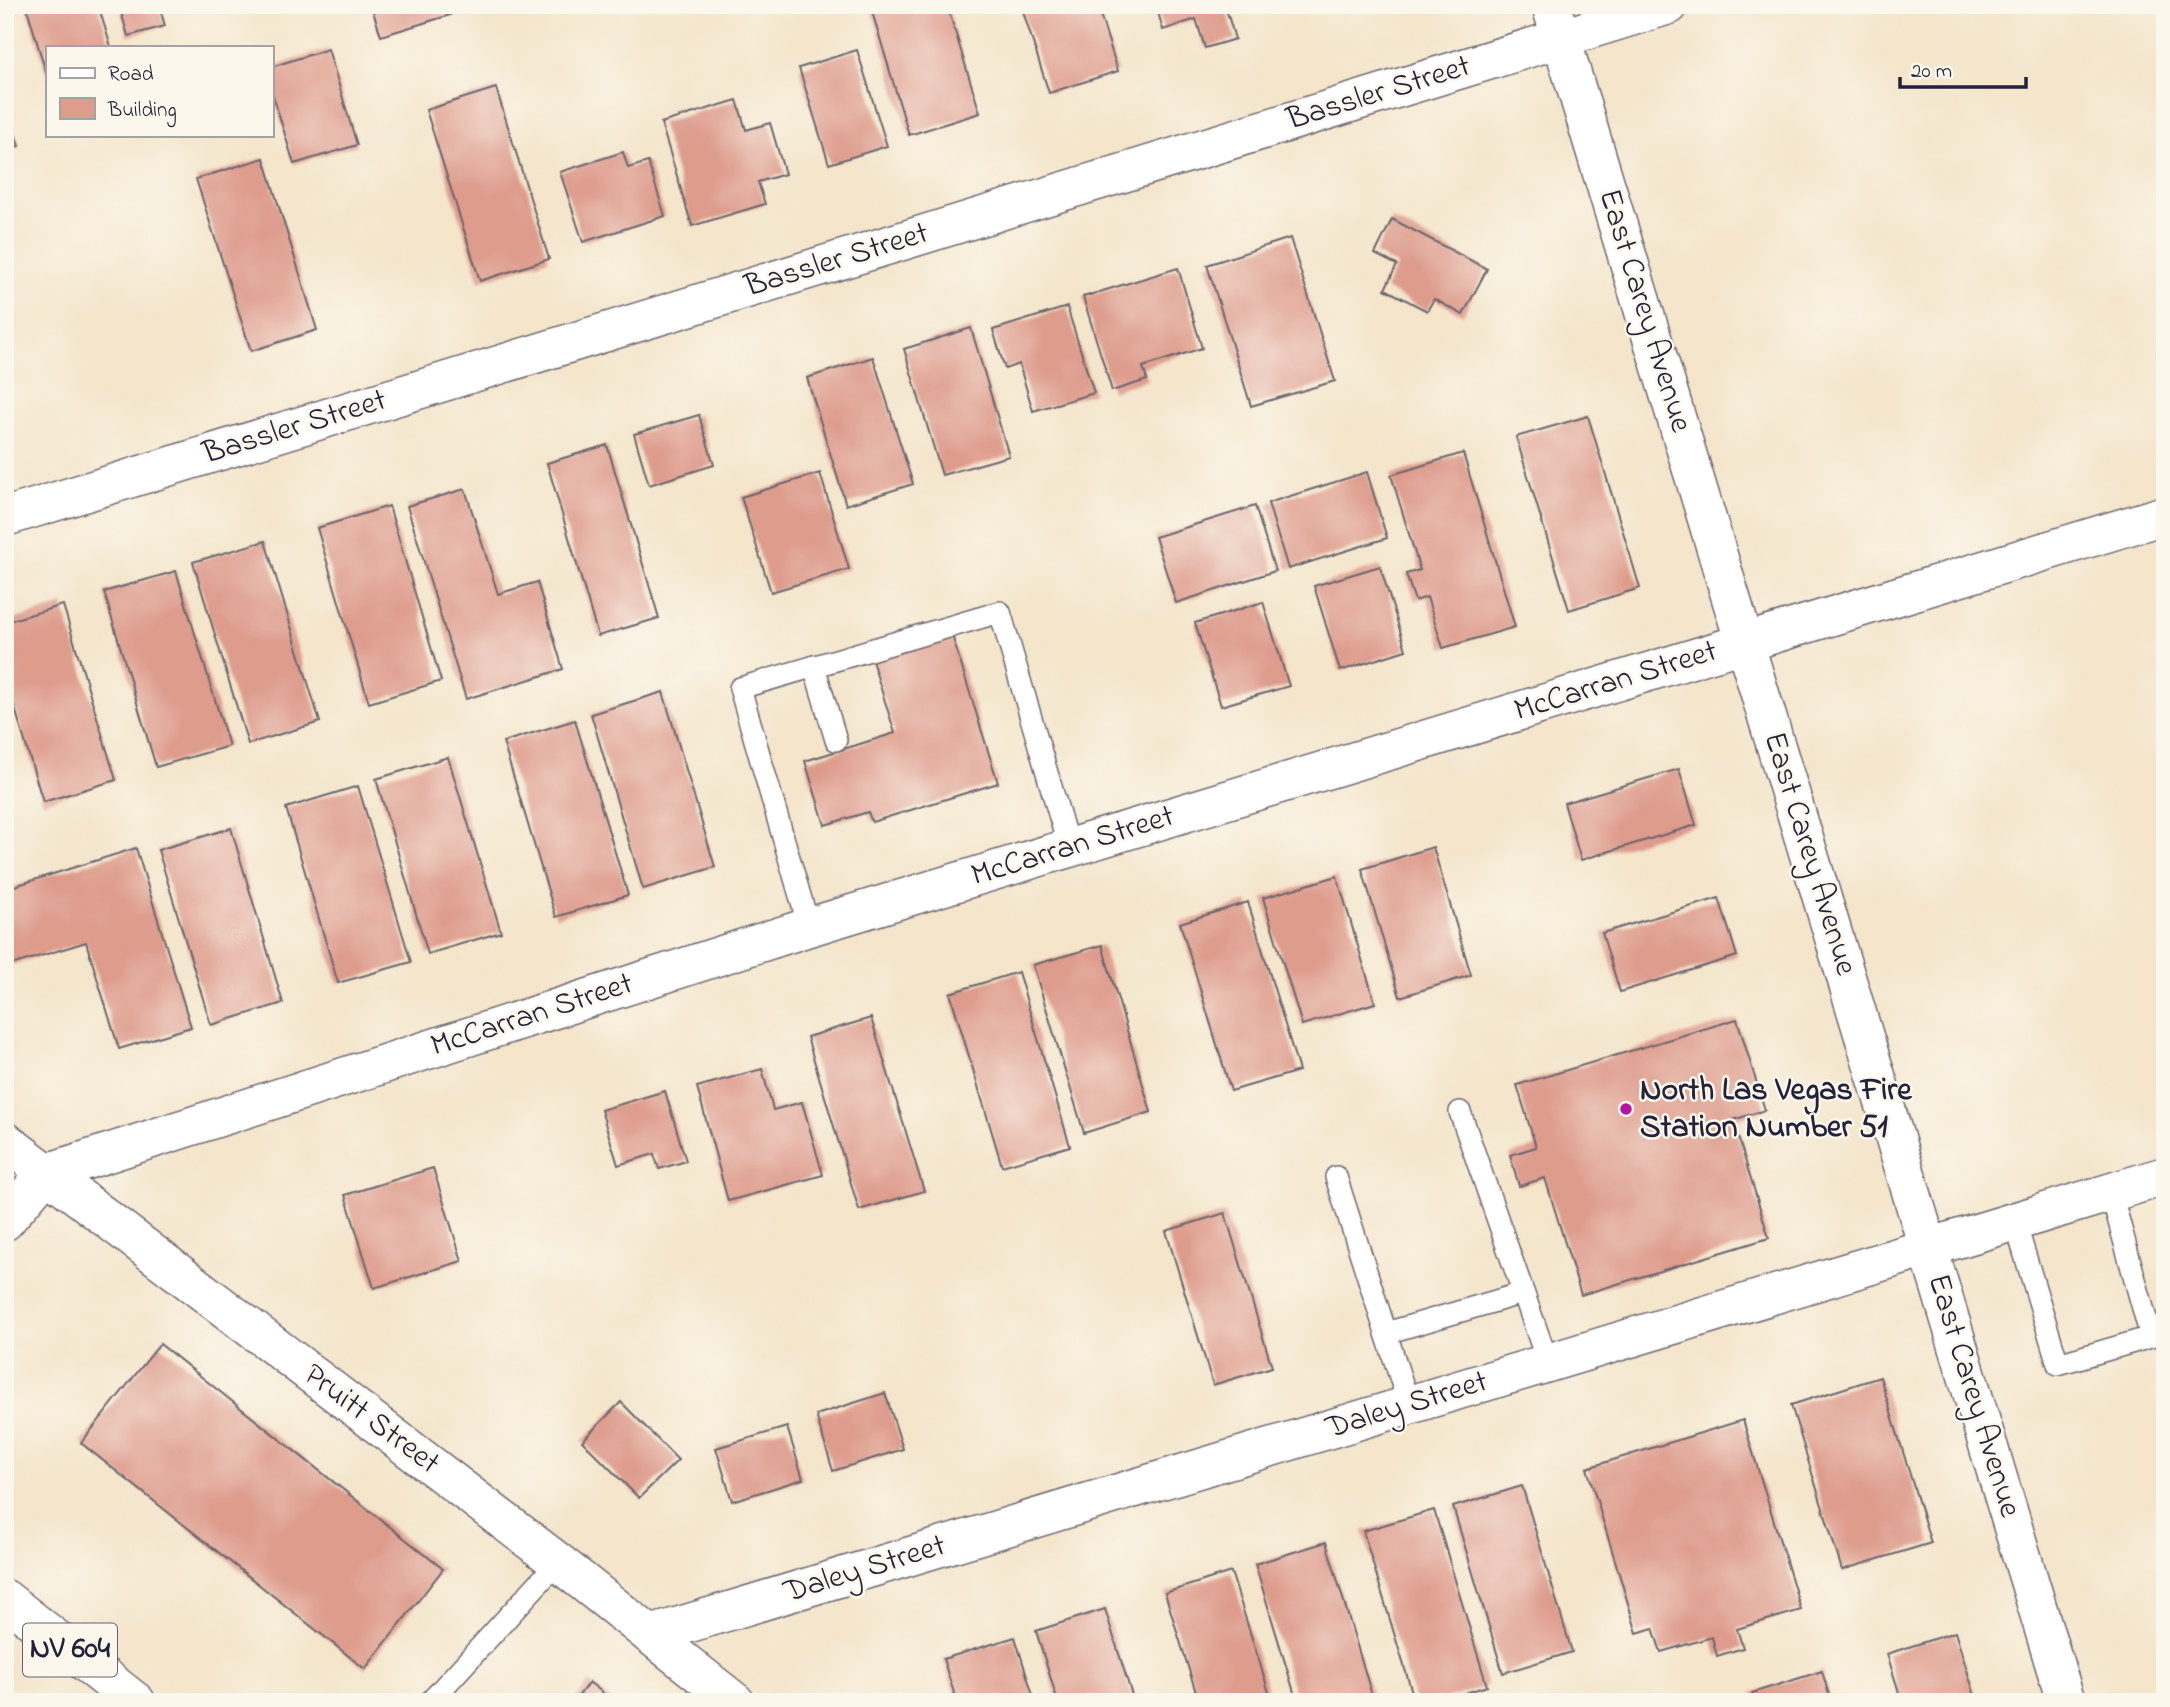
<svg xmlns="http://www.w3.org/2000/svg" width="2170" height="1707" viewBox="0 0 2170 1707" font-family="'Indie Flower',sans-serif">
  <style>
    .building { fill: #de9c8d }
    .lines { fill: none; stroke-linecap: round; stroke-linejoin: round }
    .service-casing { stroke: #6c666d; stroke-width: 24 }
    .minor-casing { stroke: #6c666d; stroke-width: 41 }
    .secondary-casing { stroke: #6c666d; stroke-width: 41 }
    .primary-casing { stroke: #6c666d; stroke-width: 41 }
    .service { stroke: #fff; stroke-width: 21 }
    .minor { stroke: #fff; stroke-width: 38 }
    .secondary { stroke: #fff; stroke-width: 38 }
    .primary { stroke: #fff; stroke-width: 38 }
    .poi-dot { fill: #b5179e; stroke: #fbf7ec; stroke-width: 2.5 }
    .labels { text-anchor: middle; dominant-baseline: central; stroke-width: 5; stroke-linejoin: round; paint-order: stroke }
    .shield { fill: #fbf7ec; stroke: #636270; stroke-width: 2 }
    .shield-label { font-size: 30px; font-weight: bold; fill: #22223b }
    .street-label { font-size: 32px; fill: #22223b; stroke: #fbf7ec }
    .poi-label { font-size: 32px; font-weight: bold; fill: #22223b; stroke: #fbf7ec; text-anchor: start }
  </style>
  <rect width="100%" height="100%" fill="#fbf7ec"/>
  <filter id="ink" filterUnits="userSpaceOnUse"><feTurbulence type="fractalNoise" baseFrequency=".0143" numOctaves="2"/><feDisplacementMap in="SourceGraphic" scale="14" xChannelSelector="R" yChannelSelector="G"/><feConvolveMatrix kernelMatrix="1 2 1 2 8 2 1 2 1" color-interpolation-filters="sRGB"/></filter>
  <filter id="wash" filterUnits="userSpaceOnUse"><feTurbulence type="fractalNoise" baseFrequency=".00686" numOctaves="4" result="noise"/><feDisplacementMap in="SourceGraphic" scale="28" xChannelSelector="R" yChannelSelector="G"/><feGaussianBlur stdDeviation="1.57" result="paint"/><feColorMatrix in="noise" values="0 0 0 0 0 0 0 0 0 0 0 0 0 0 0 0 0 1.4 0 .05"/><feComposite in="paint" operator="in"/></filter>
  <g filter="url(#wash)">
    <rect width="100%" height="100%" fill="#f4e5cb"/>
    <g id="blocks">
      <g class="building">
        <polygon points="26,5 98,5 111,47 47,47 47,76"/>
        <polygon points="119,5 159,5 165,26 128,36"/>
        <polygon points="371,5 447,5 450,15 381,36"/>
        <polygon points="870,5 947,5 980,113 909,135"/>
        <polygon points="1021,5 1097,5 1118,71 1049,93"/>
        <polygon points="1156,5 1225,5 1235,39 1205,48 1196,19 1163,30"/>
        <polygon points="328,49 357,145 294,164 271,89 271,67"/>
        <polygon points="857,50 887,146 829,164 799,68"/>
        <polygon points="496,88 549,259 480,281 426,110"/>
        <polygon points="737,100 746,130 770,123 785,174 758,182 765,204 692,226 661,123"/>
        <polygon points="5,102 19,146 5,150"/>
        <polygon points="623,152 628,168 648,162 665,216 583,242 560,172"/>
        <polygon points="264,158 317,330 251,351 196,179"/>
        <polygon points="1392,219 1487,269 1463,315 1434,299 1427,311 1385,289 1397,265 1375,254"/>
        <polygon points="1290,238 1335,381 1251,406 1207,265"/>
        <polygon points="1178,268 1202,348 1143,367 1147,380 1112,391 1083,297"/>
        <polygon points="1067,307 1094,393 1033,411 1019,364 1005,369 993,330"/>
        <polygon points="971,328 1009,456 942,475 904,349"/>
        <polygon points="873,357 913,484 846,505 807,378"/>
        <polygon points="699,415 714,465 649,485 634,434"/>
        <polygon points="1588,416 1640,588 1569,610 1516,437"/>
        <polygon points="607,445 659,618 598,636 547,463"/>
        <polygon points="1463,453 1515,627 1443,648 1427,597 1415,601 1406,574 1420,570 1391,475"/>
        <polygon points="1367,472 1387,538 1288,569 1268,503"/>
        <polygon points="820,473 849,569 771,592 741,497"/>
        <polygon points="465,489 498,594 537,582 563,669 466,699 407,506"/>
        <polygon points="389,506 441,681 369,703 317,528"/>
        <polygon points="1255,506 1275,571 1176,603 1155,537"/>
        <polygon points="265,541 320,722 248,744 193,562"/>
        <polygon points="1380,566 1406,650 1340,671 1314,586"/>
        <polygon points="176,571 229,746 156,767 104,592"/>
        <polygon points="1263,602 1289,686 1221,706 1195,623"/>
        <polygon points="63,605 116,780 43,802 5,675 5,622"/>
        <polygon points="950,629 998,783 872,822 868,812 825,825 805,761 895,733 870,654"/>
        <polygon points="663,692 715,867 643,889 591,714"/>
        <polygon points="575,720 628,895 556,917 503,742"/>
        <polygon points="448,757 501,932 428,954 376,779"/>
        <polygon points="1679,769 1696,825 1581,860 1564,803"/>
        <polygon points="358,786 411,962 338,983 286,808"/>
        <polygon points="231,828 283,1003 211,1025 158,850"/>
        <polygon points="1433,847 1471,975 1400,997 1362,869"/>
        <polygon points="136,848 191,1027 119,1049 86,942 5,967 5,889"/>
        <polygon points="1337,876 1375,1003 1302,1025 1263,898"/>
        <polygon points="1719,898 1737,956 1620,992 1602,933"/>
        <polygon points="1248,902 1299,1071 1231,1091 1180,923"/>
        <polygon points="1102,945 1151,1112 1084,1133 1033,965"/>
        <polygon points="1018,972 1070,1146 1002,1166 950,993"/>
        <polygon points="871,1018 924,1191 859,1210 807,1037"/>
        <polygon points="1737,1019 1765,1110 1733,1120 1769,1238 1581,1295 1545,1178 1519,1186 1510,1155 1536,1147 1517,1085"/>
        <polygon points="762,1069 773,1110 802,1102 823,1175 728,1201 697,1087"/>
        <polygon points="665,1091 686,1161 659,1169 654,1154 618,1165 601,1110"/>
        <polygon points="433,1168 462,1261 374,1288 345,1195"/>
        <polygon points="1225,1213 1272,1367 1213,1385 1166,1231"/>
        <polygon points="160,1344 443,1569 365,1669 81,1443"/>
        <polygon points="1880,1377 1931,1543 1842,1570 1791,1405"/>
        <polygon points="885,1393 903,1449 833,1471 816,1415"/>
        <polygon points="621,1402 678,1460 639,1498 582,1441"/>
        <polygon points="1743,1420 1801,1610 1737,1629 1743,1648 1717,1656 1712,1637 1661,1652 1653,1628 1637,1633 1587,1468"/>
        <polygon points="787,1427 803,1479 732,1501 716,1448"/>
        <polygon points="1522,1486 1572,1652 1503,1673 1453,1507"/>
        <polygon points="1434,1510 1487,1686 1437,1702 1415,1702 1363,1531"/>
        <polygon points="1326,1542 1374,1702 1297,1702 1255,1564"/>
        <polygon points="1231,1572 1272,1702 1199,1702 1165,1593"/>
        <polygon points="1105,1609 1134,1702 1058,1702 1036,1631"/>
        <polygon points="1955,1632 1977,1702 1902,1702 1887,1654"/>
        <polygon points="1015,1637 1035,1702 957,1702 943,1659"/>
        <polygon points="1822,1671 1831,1702 1755,1702 1752,1693"/>
        <polygon points="589,1682 615,1702 574,1702"/>
      </g>
    </g>
  </g>
  <g filter="url(#ink)">
    <use href="#blocks" fill-opacity="0" stroke="#6c666d" stroke-width="2"/>
    <g class="lines">
      <defs>
        <g id="service">
          <polyline points="814,666 836,740"/>
          <polyline points="809,927 740,688 1000,612 1069,848"/>
          <polyline points="1460,1112 1548,1363"/>
          <polyline points="1336,1177 1409,1405"/>
          <polyline points="2015,1222 2058,1364 2151,1337 2111,1193"/>
          <polyline points="1386,1333 1523,1293"/>
          <polyline points="430,1702 558,1562"/>
        </g>
        <g id="minor">
          <polyline points="5,517 1669,5"/>
          <polyline points="5,1141 558,1562 735,1702"/>
          <polyline points="5,1221 46,1173 809,927 2165,515"/>
          <polyline points="650,1635 2165,1176"/>
        </g>
        <polyline id="secondary" points="1551,5 2066,1702"/>
        <polyline id="primary" points="5,1599 136,1702"/>
      </defs>
      <use href="#service" class="service-casing"/>
      <use href="#minor" class="minor-casing"/>
      <use href="#secondary" class="secondary-casing"/>
      <use href="#primary" class="primary-casing"/>
      <use href="#service" class="service"/>
      <use href="#minor" class="minor"/>
      <use href="#secondary" class="secondary"/>
      <use href="#primary" class="primary"/>
    </g>
  </g>
  <circle class="poi-dot" cx="1626" cy="1109" r="7"/>
  <g class="labels">
    <rect class="shield" x="23" y="1623.5" width="94" height="53" rx="5"/>
    <g class="shield-label">
      <text x="70" y="1650">NV 604</text>
    </g>
    <g class="street-label">
      <text transform="translate(1379 94) rotate(-17)">Bassler Street</text>
      <text transform="translate(837 261) rotate(-17)">Bassler Street</text>
      <text transform="translate(1644 311) rotate(73)">East Carey Avenue</text>
      <text transform="translate(295 428) rotate(-17)">Bassler Street</text>
      <text transform="translate(1616 682) rotate(-17)">McCarran Street</text>
      <text transform="translate(1073 847) rotate(-17)">McCarran Street</text>
      <text transform="translate(1809 854) rotate(73)">East Carey Avenue</text>
      <text transform="translate(532 1016) rotate(-18)">McCarran Street</text>
      <text transform="translate(1973 1396) rotate(73)">East Carey Avenue</text>
      <text transform="translate(1407 1406) rotate(-17)">Daley Street</text>
      <text transform="translate(371 1420) rotate(37)">Pruitt Street</text>
      <text transform="translate(865 1570) rotate(-17)">Daley Street</text>
    </g>
    <g class="poi-label">
      <text x="1640" y="1091">North Las Vegas Fire<tspan x="1640" dy="37">Station Number 51</tspan></text>
    </g>
  </g>
  <rect width="2170" height="1707" fill="none" stroke="#fbf7ec" stroke-width="28"/>
  <rect x="46" y="46" width="228" height="91" fill="#fbf7ec" stroke="#a4a2a5" stroke-width="2"/>
  <rect x="60" y="68" width="35" height="10" fill="#ffffff" stroke="#a4a2a5" stroke-width="2"/>
  <text x="108" y="80" font-size="21" fill="#22223b">Road</text>
  <rect x="60" y="98" width="35" height="21" fill="#de9c8d" stroke="#a4a2a5" stroke-width="2"/>
  <text x="108" y="116" font-size="21" fill="#22223b">Building</text>
  <path d="M1900 77v10h126v-10" fill="none" stroke="#22223b" stroke-width="3.5"/>
  <text x="1911" y="77" font-size="21" fill="#22223b" stroke="#fbf7ec" stroke-width="5" paint-order="stroke">20 m</text>
</svg>
